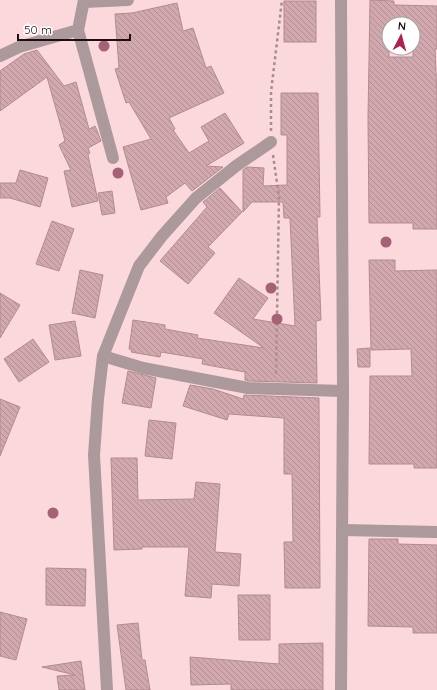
<svg xmlns="http://www.w3.org/2000/svg" width="437" height="690" viewBox="0 0 437 690" font-family="Quicksand,sans-serif">
  <style>
    .building { fill: url(#building-back-hatch); stroke: #b28b90; fill-rule: evenodd }
    .lines { fill: none; stroke-linecap: round; stroke-linejoin: round }
    .path { stroke: #a78c90; stroke-width: 2.5; stroke-dasharray: 3 3; stroke-linecap: butt }
    .minor { stroke: #ab999b; stroke-width: 12 }
    .tree { fill: #a56176 }
  </style>
  <defs>
    <pattern id="building-back-hatch" width="6" height="6" patternUnits="userSpaceOnUse"><rect width="6" height="6" fill="#d1a8ae"/><path d="M-1 5l2 2M0 0l6 6M5-1l2 2" fill="none" stroke="#b38f95"/></pattern>
  </defs>
  <rect width="100%" height="100%" fill="#fad8dc"/>
  <g class="building">
    <path d="M370,0L394,1V5L437,6V49H435L437,96V229H413V223H369L368,118ZM389,24H414L413,57H389Z"/>
    <rect x="284" y="1" width="32" height="41"/>
    <polygon points="177,3 183,31 193,28 206,68 211,66 224,93 169,118 175,129 173,130 189,153 209,141 201,127 225,113 244,143 206,166 223,167 192,191 185,183 166,197 168,203 141,210 123,147 151,139 129,102 126,103 115,69 119,68 115,14 132,13"/>
    <polygon points="37,50 64,86 76,82 89,129 95,126 98,133 101,141 88,148 90,153 88,155 98,201 72,207 64,171 71,170 59,145 65,141 47,77 0,111 0,71 24,54"/>
    <polygon points="281,93 318,93 320,217 317,217 321,320 316,321 317,383 249,381 245,380 245,372 202,364 203,359 161,352 160,357 131,352 132,350 129,349 133,320 165,325 165,329 198,335 197,338 264,348 214,313 239,278 268,298 253,319 295,326 290,218 284,218 283,202 252,202 243,212 243,170 247,167 264,168 263,186 287,185 287,135 281,135"/>
    <polygon points="20,170 48,178 40,207 10,198 0,198 0,183 16,183"/>
    <polygon points="220,188 242,212 208,247 215,253 188,284 160,261 207,207 203,202"/>
    <polygon points="112,191 115,213 102,215 98,193"/>
    <polygon points="52,221 74,229 59,271 36,264"/>
    <polygon points="369,260 395,260 395,271 437,270 437,468 414,468 414,464 369,464 370,376 412,376 411,349 371,350"/>
    <polygon points="80,270 103,275 95,318 72,313"/>
    <polygon points="0,293 20,305 0,338"/>
    <polygon points="75,321 81,356 55,360 49,325"/>
    <polygon points="33,339 49,362 19,382 4,359"/>
    <polygon points="370,348 370,367 358,367 357,349"/>
    <polygon points="128,371 156,378 151,408 122,403"/>
    <polygon points="190,385 213,389 243,399 244,395 319,398 320,588 285,588 284,542 293,542 292,474 284,474 284,418 229,414 227,420 183,406"/>
    <polygon points="0,399 20,407 0,456"/>
    <polygon points="149,420 176,423 172,459 145,456"/>
    <polygon points="111,458 137,458 138,500 194,499 196,482 220,484 215,552 241,554 239,586 212,584 211,598 185,596 189,547 142,547 142,549 114,550"/>
    <polygon points="369,539 398,539 398,544 437,545 437,633 413,633 413,627 368,626"/>
    <polygon points="46,568 86,569 85,606 46,605"/>
    <polygon points="238,595 270,595 270,640 239,640"/>
    <polygon points="0,612 27,619 16,660 0,656"/>
    <polygon points="138,623 142,660 145,660 150,690 126,690 117,625"/>
    <polygon points="323,643 323,690 231,690 231,684 191,685 190,657 279,664 279,644"/>
    <polygon points="81,661 85,690 59,690 57,676 75,675 42,667"/>
  </g>
  <g class="lines">
    <g class="path">
      <polyline points="271,131 271,92 282,0"/>
      <polyline points="273,155 279,197 276,376"/>
    </g>
    <g class="minor">
      <polyline points="341,0 343,391 341,690"/>
      <polyline points="84,2 128,0"/>
      <polyline points="78,30 113,158"/>
      <polyline points="0,56 19,47 78,30 84,0"/>
      <polyline points="103,356 143,368 248,388 343,391"/>
      <polyline points="342,530 437,532"/>
      <polyline points="107,690 94,455 98,399 103,356 139,266 162,236 196,198 236,166 271,142"/>
    </g>
  </g>
  <g class="tree">
    <circle cx="104" cy="46" r="5.5"/>
    <circle cx="118" cy="173" r="5.5"/>
    <circle cx="386" cy="242" r="5.5"/>
    <circle cx="271" cy="288" r="5.5"/>
    <circle cx="277" cy="319" r="5.5"/>
    <circle cx="53" cy="513" r="5.5"/>
  </g>
  <g transform="translate(401 36) rotate(6)"><circle r="19" fill="#ffffff" stroke="#a59fa0"/>
  <path d="M0-3L7 15L0 10L-7 15Z" fill="#b1204d"/>
  <text y="-6" font-size="11" font-weight="bold" text-anchor="middle" fill="#1d0f11">N</text>
  </g>
  <path d="M18 34v6h112v-6" fill="none" stroke="#1d0f11" stroke-width="2"/>
  <text x="24" y="34" font-size="12" fill="#1d0f11" stroke="#ffffff" stroke-width="3" paint-order="stroke">50 m</text>
</svg>
